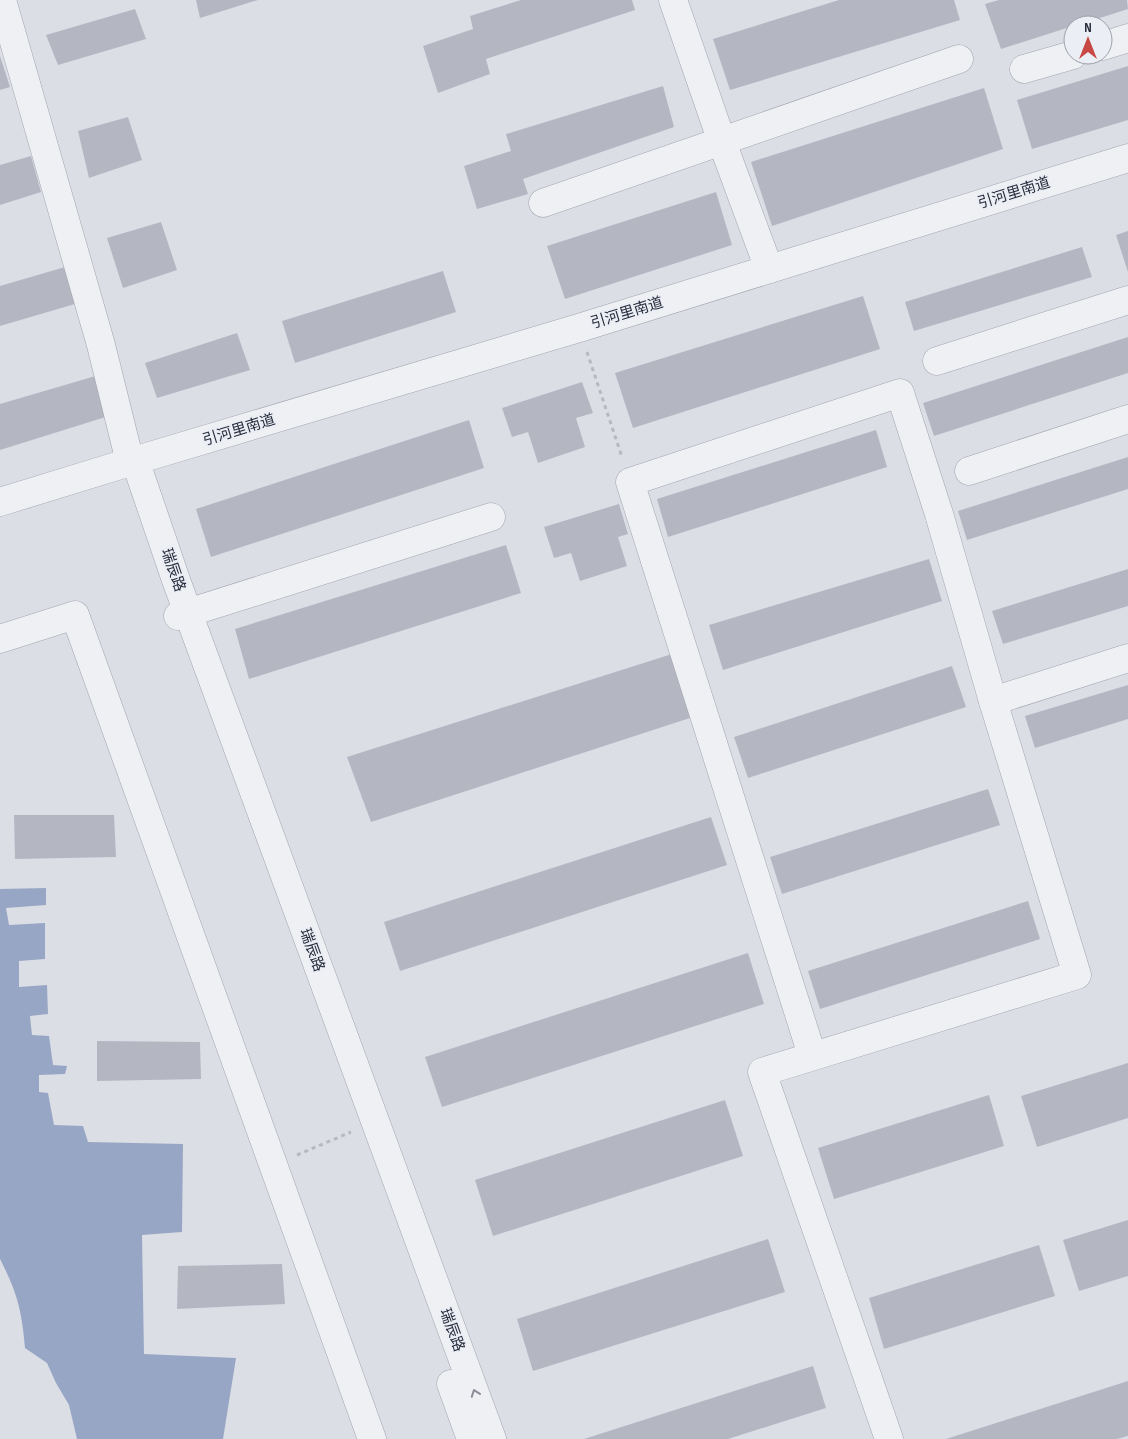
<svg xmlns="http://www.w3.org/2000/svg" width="1128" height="1439" viewBox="0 0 1128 1439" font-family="'Sofia Sans Condensed','Noto Sans SC',sans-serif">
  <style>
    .water { fill: #98a6c5 }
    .building { fill: #b4b7c2 }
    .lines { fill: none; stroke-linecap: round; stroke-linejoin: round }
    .minor-casing { stroke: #a2a5af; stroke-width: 29 }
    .path { stroke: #b7b9c0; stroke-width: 3; stroke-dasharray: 4 4; stroke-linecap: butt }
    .minor { stroke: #eff0f4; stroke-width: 28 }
    .oneway { stroke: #8b8e98 }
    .labels { text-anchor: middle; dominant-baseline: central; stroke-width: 4; stroke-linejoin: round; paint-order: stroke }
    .street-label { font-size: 15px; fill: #272b3b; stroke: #ebeef4 }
  </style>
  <rect width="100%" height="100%" fill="#dcdee6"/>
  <path class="water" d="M46,888V905L6,908L9,925L45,923V959L19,961V987L47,985L48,1014L30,1016L32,1035L49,1036L53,1065L67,1066L65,1074L39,1075V1092L48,1093L54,1125L83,1126L88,1142L183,1144L182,1232L142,1235L144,1354L236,1358L223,1439H77L69,1405L56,1383L47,1363L25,1348C22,1311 17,1292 0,1259V889Z"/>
  <g class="building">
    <polygon points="196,0 258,0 200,18"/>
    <polygon points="521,0 632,0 635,10 486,59 490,74 438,93 423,46 473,29 470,16"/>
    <polygon points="839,0 954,0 960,20 730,90 713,39"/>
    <polygon points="999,0 1127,0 1128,9 1078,25 1073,25 1073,26 1001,49 985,4"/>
    <polygon points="135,9 146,39 58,65 46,35"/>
    <polygon points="0,56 10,87 0,90"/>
    <polygon points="1128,66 1128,120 1032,149 1017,100"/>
    <polygon points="663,86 674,127 523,179 528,194 477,209 464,166 511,151 506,134"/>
    <polygon points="984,88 1003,149 772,226 751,162"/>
    <polygon points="128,117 142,160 89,178 78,131"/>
    <polygon points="31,156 41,192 0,205 0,165"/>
    <polygon points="716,192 732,245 565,299 547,246"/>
    <polygon points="161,222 177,270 123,288 107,238"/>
    <polygon points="1128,231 1128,272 1116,235"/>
    <polygon points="1082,247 1092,277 914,331 905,302"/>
    <polygon points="65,267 75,304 0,326 0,286"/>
    <polygon points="443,271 456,312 295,363 282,321"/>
    <polygon points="863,296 880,349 633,428 615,373"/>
    <polygon points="237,333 250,370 157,398 145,363"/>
    <polygon points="1128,337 1128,373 934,436 923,403"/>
    <polygon points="99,375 112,415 0,450 0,404"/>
    <polygon points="582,382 593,413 576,418 585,447 538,463 528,432 512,437 502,408"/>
    <polygon points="469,420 484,468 211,557 196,509"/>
    <polygon points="876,430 887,467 668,537 657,499"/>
    <polygon points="1128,457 1128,489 967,540 958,511"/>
    <polygon points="619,504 628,534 618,537 627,566 580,581 571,553 554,558 544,527"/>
    <polygon points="506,545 521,593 249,679 235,629"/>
    <polygon points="929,559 942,601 723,670 709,625"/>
    <polygon points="1128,569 1128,606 1003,644 992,611"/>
    <polygon points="672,654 693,717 371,822 347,757"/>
    <polygon points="952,666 966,707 748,778 734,737"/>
    <polygon points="1128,685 1128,719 1035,748 1025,716"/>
    <polygon points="988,789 1000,825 782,894 770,857"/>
    <polygon points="14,815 114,815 116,857 15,859"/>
    <polygon points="711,817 727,865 400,971 384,922"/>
    <polygon points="1028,901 1040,939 820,1009 808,971"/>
    <polygon points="748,953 764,1004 442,1107 425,1057"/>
    <polygon points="97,1041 200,1042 201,1079 97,1081"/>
    <polygon points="1128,1063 1128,1118 1037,1147 1021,1096"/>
    <polygon points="989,1095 1004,1146 834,1199 818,1148"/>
    <polygon points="725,1100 743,1156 493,1236 475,1180"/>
    <polygon points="1128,1220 1128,1276 1079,1291 1063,1240"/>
    <polygon points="768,1239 785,1292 533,1371 517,1319"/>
    <polygon points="1039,1245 1055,1296 884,1349 869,1298"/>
    <polygon points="282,1264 285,1304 177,1309 178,1266"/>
    <polygon points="813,1366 826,1408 728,1439 584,1439"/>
    <polygon points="1128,1381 1128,1436 1117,1439 946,1439"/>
  </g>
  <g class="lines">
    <defs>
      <g id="minor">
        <polyline points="2,0 101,345 130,462"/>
        <polyline points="673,0 722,142 769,269"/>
        <polyline points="1103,46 1128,38"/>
        <polyline points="1024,69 1073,55"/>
        <polyline points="543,203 959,59"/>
        <polyline points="937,361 1128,300"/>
        <polyline points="135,460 176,580 492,1439"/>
        <polyline points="969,471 1128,419"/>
        <polyline points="0,502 130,462 579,328 1128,158"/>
        <polyline points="178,616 491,517"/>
        <polyline points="0,639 75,615 372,1439"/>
        <polyline points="993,701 1128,658"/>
        <polyline points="812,1055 630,482 900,393 939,514 993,701 1077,975 762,1072 889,1439"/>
        <polyline points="451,1384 471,1439"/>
      </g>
    </defs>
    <use href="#minor" class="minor-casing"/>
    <g class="path">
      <polyline points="587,352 622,457"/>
      <polyline points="297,1155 351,1132"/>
    </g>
    <use href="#minor" class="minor"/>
  </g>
  <defs><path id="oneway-chevron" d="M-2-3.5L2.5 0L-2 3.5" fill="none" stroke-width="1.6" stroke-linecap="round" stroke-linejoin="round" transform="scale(1.25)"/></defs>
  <use class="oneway" href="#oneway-chevron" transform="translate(475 1393) rotate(-110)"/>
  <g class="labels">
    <g class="street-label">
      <text transform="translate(1014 193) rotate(-17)">引河里南道</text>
      <text transform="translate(627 313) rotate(-17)">引河里南道</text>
      <text transform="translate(239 430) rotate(-17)">引河里南道</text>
      <text transform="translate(173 570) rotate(71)">瑞辰路</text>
      <text transform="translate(312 950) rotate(70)">瑞辰路</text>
      <text transform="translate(452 1330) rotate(70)">瑞辰路</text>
    </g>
  </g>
  <g transform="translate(1088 40)"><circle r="24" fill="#ebeef4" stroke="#9da0aa"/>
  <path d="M0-4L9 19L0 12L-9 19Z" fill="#c74845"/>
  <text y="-8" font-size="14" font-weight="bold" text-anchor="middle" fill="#272b3b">N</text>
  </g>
</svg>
